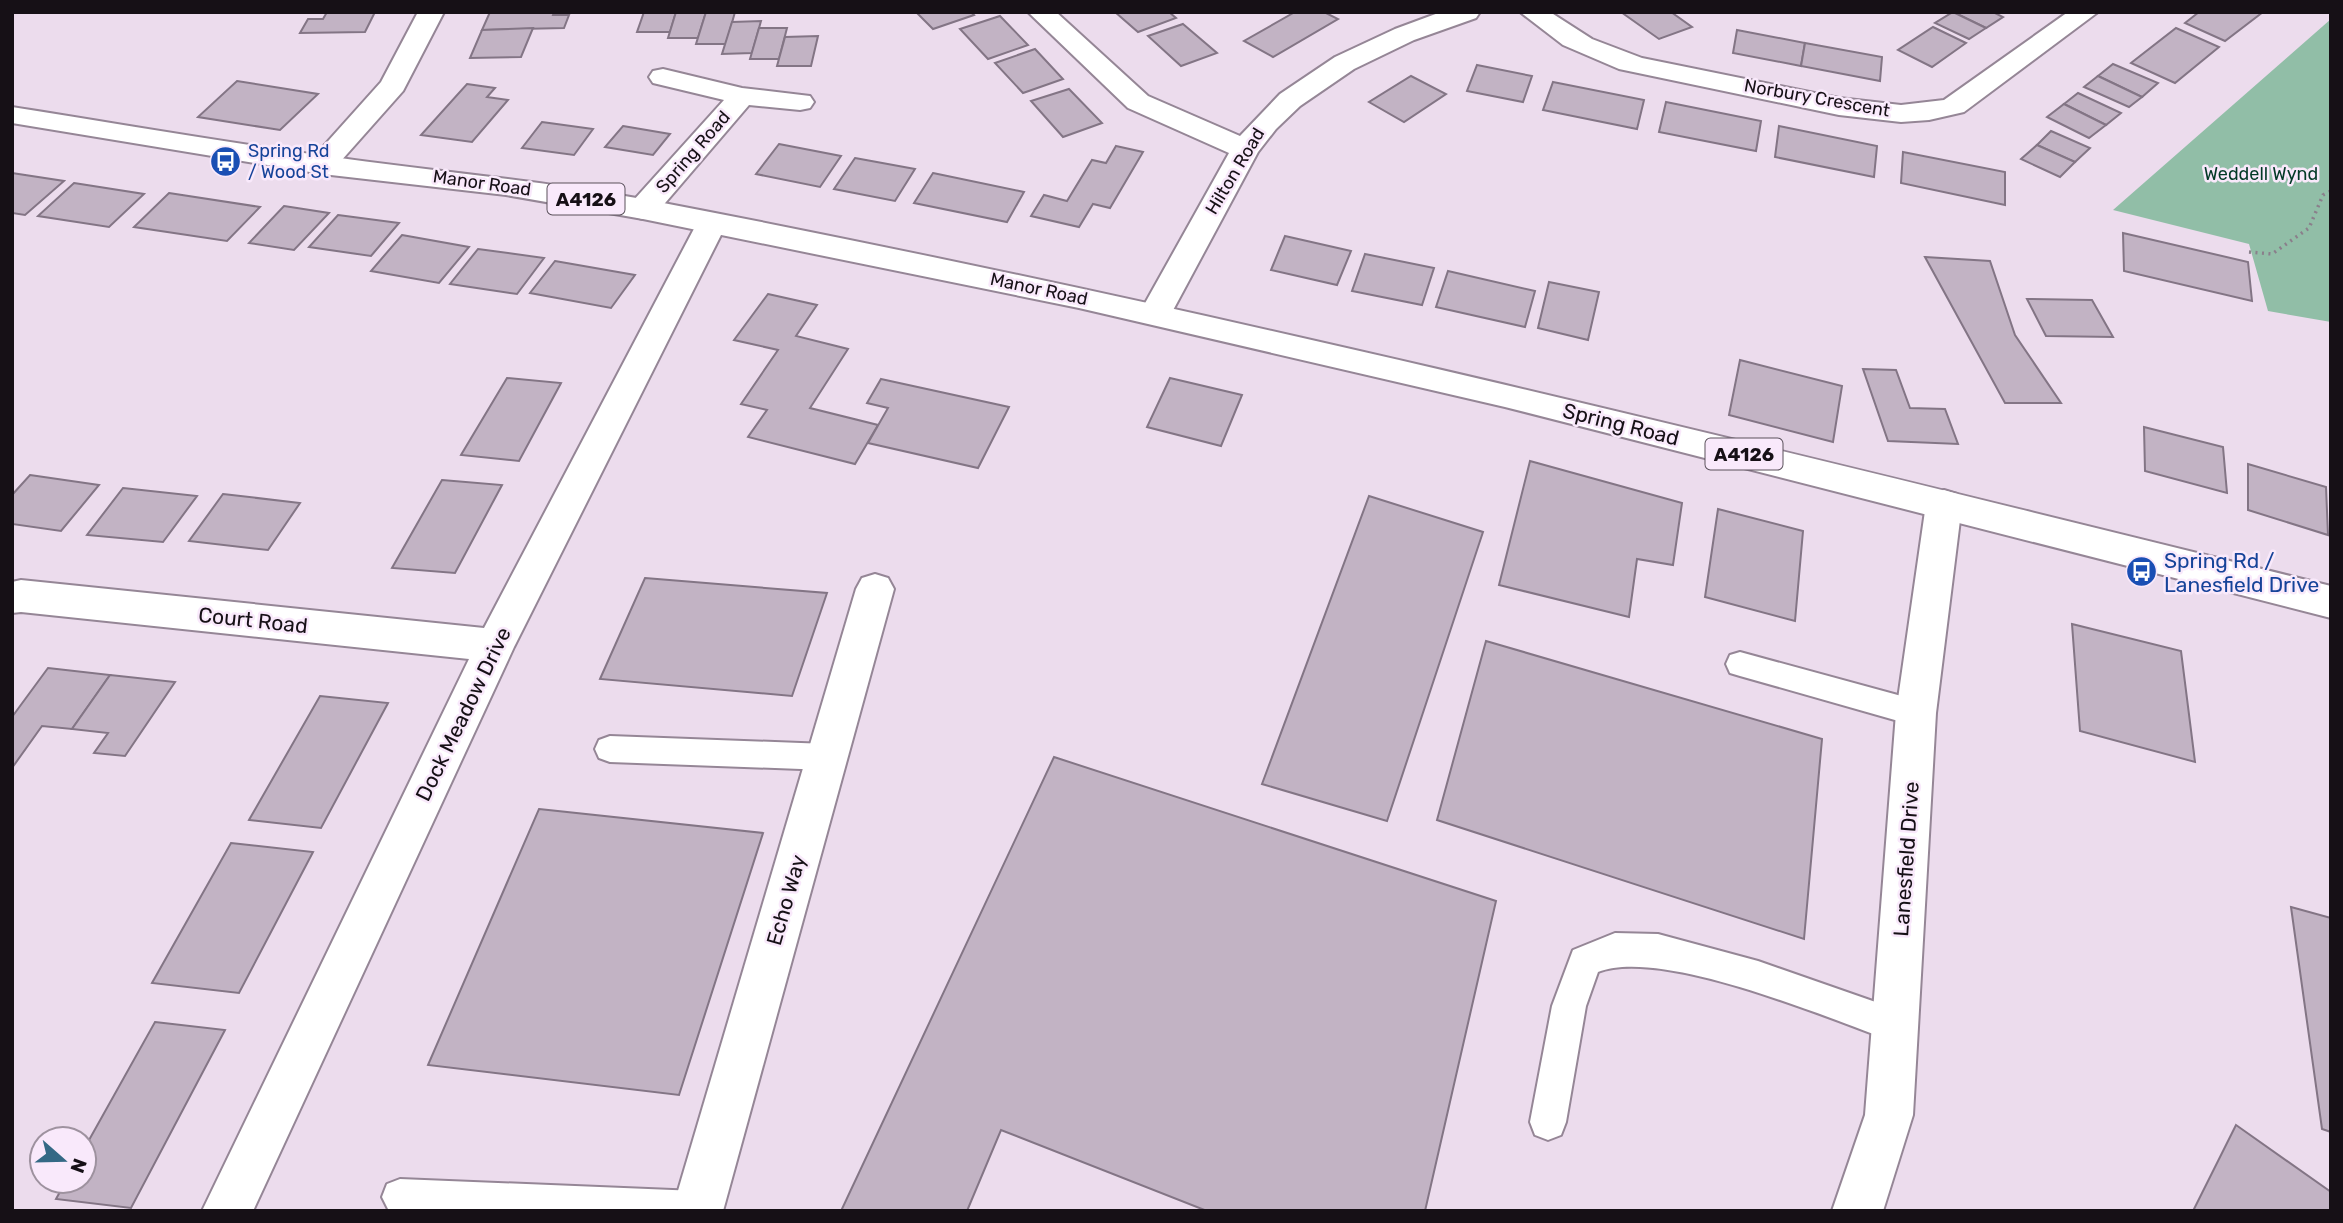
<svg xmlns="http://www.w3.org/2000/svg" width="2343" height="1223" viewBox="0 0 2343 1223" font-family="Rubik,sans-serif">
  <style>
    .green { fill: #91bea7 }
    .building { fill: #c2b3c4; stroke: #837585; stroke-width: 2 }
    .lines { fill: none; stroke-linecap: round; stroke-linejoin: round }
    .lane-casing { stroke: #958696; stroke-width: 4 }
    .street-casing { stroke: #958696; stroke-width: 4 }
    .primary-casing { stroke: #958696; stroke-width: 4 }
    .path { stroke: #8a7f8b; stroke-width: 3.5; stroke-dasharray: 2 4.5; stroke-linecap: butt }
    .lane { fill: #fff; fill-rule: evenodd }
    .street { fill: #fff; fill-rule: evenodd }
    .primary { fill: #fff; fill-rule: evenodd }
    .labels { text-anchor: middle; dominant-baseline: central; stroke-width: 5; stroke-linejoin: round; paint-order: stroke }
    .far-street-label { font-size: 18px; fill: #161016; stroke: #f9e9fb }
    .far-transit-label { font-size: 18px; fill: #164399; stroke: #f9e9fb; text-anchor: start }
    .far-park-label { font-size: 18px; fill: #033a27; stroke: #f9e9fb }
    .shield { fill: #f9e9fb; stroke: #5a515b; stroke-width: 2 }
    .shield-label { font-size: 19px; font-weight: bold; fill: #161016 }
    .street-label { font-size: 21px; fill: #161016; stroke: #f9e9fb }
    .transit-label { font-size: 21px; fill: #164399; stroke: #f9e9fb; text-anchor: start }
  </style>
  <rect width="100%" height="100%" fill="#ecdced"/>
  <polygon class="green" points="2331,19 2331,322 2268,311 2249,244 2113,210"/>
  <g class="building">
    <polygon points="327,12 375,12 365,32 300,33 308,19 323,19"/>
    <polygon points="490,12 554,12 553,15 569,15 564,28 482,30"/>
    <polygon points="644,12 676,12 670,32 637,32"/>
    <polygon points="676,12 706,12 698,38 668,38"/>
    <polygon points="706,12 735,12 726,44 696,44"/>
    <polygon points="916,12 971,12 974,15 933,29"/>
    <polygon points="1115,12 1169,12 1176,18 1138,32"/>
    <polygon points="1295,12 1324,12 1338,19 1273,57 1244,41"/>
    <polygon points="1621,12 1671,12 1692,27 1659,39"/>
    <polygon points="1953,12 1993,12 2003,17 1986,28"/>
    <polygon points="1953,12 1986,28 1969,39 1935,23"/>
    <polygon points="2199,12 2263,12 2225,41 2185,23"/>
    <polygon points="1000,16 1028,45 988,59 960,29"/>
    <polygon points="761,21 752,53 722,54 732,22"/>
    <polygon points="1183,24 1217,53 1181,66 1148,36"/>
    <polygon points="1933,27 1966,43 1932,67 1898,50"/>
    <polygon points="533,28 521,57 470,58 482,30"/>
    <polygon points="759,28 787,28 779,59 750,59"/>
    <polygon points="2176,28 2219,47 2175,83 2131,63"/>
    <polygon points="1737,30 1805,43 1801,66 1733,53"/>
    <polygon points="818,36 811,66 777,66 785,37"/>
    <polygon points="1805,43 1882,57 1880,81 1801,66"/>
    <polygon points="1035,49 1063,79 1023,93 995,63"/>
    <polygon points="2113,64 2158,83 2142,97 2098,76"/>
    <polygon points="1477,65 1532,76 1523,102 1467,91"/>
    <polygon points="1411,76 1446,94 1404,122 1369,102"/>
    <polygon points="2098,76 2142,97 2129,107 2084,87"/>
    <polygon points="237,81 318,94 280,130 198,117"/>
    <polygon points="1553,82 1644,100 1637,129 1543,110"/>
    <polygon points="467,84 495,88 487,97 508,100 472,142 421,135"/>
    <polygon points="1069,89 1102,123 1063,137 1031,101"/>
    <polygon points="2078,93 2121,113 2106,125 2064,104"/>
    <polygon points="1666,102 1761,121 1756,151 1659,132"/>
    <polygon points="2064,104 2106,125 2089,138 2047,117"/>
    <polygon points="542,122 593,129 574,155 522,148"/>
    <polygon points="623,126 670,134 653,155 605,147"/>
    <polygon points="1779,126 1877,146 1874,177 1775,157"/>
    <polygon points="2051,131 2090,148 2075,162 2037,145"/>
    <polygon points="779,144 841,156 820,187 756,174"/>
    <polygon points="2037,145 2075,162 2060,177 2021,159"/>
    <polygon points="1116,146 1143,152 1110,208 1093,204 1079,227 1031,216 1044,195 1067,201 1092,160 1106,163"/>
    <polygon points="1903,152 2005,172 2005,205 1901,183"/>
    <polygon points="855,158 915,169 895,201 834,189"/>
    <polygon points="12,173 64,181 25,215 12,213"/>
    <polygon points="933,173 1024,192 1007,222 914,203"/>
    <polygon points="74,183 144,194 109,227 38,216"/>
    <polygon points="169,193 260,207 227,241 134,227"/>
    <polygon points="284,206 329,213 294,250 249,243"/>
    <polygon points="338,215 399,223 371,256 309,247"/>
    <polygon points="2123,233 2248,262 2252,301 2124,271"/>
    <polygon points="402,235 469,247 439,283 371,271"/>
    <polygon points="1285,236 1351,251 1337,285 1271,270"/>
    <polygon points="478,249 544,258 517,294 450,284"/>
    <polygon points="1365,254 1434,268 1422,305 1352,291"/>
    <polygon points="1925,257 1990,261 2015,335 2061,403 2005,403"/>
    <polygon points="555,261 635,275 611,308 530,293"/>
    <polygon points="1448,271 1535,291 1525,327 1436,307"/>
    <polygon points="1549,282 1599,292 1588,340 1538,328"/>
    <polygon points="768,294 817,305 796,336 848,349 810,408 878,425 855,464 748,437 767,410 741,404 778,350 734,340"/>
    <polygon points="2027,299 2092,300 2113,337 2046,336"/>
    <polygon points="1740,360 1842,386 1833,442 1729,415"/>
    <polygon points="1863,369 1896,370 1910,408 1945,409 1958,444 1888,441"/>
    <polygon points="507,378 561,383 519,461 461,455"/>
    <polygon points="1170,378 1242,395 1221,446 1147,427"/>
    <polygon points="881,379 1009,407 978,468 868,443 888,408 867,403"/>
    <polygon points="2144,427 2223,447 2227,493 2145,471"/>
    <polygon points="1530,461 1682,503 1673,565 1637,559 1629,617 1499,585"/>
    <polygon points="2248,464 2326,487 2328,535 2248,510"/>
    <polygon points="30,475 99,485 61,531 12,524 12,495"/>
    <polygon points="442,480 502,485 455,573 392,568"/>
    <polygon points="123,488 197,496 163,542 87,535"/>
    <polygon points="223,494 300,503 268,550 189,541"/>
    <polygon points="1369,496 1483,532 1387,821 1262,784"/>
    <polygon points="1718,509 1803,531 1795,621 1705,597"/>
    <polygon points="645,578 827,593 792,696 600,679"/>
    <polygon points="2072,624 2181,651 2195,762 2080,731"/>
    <polygon points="1486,641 1822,739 1804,939 1437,820"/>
    <polygon points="48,668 110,675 72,729 42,726 12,768 12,717"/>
    <polygon points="110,675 175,682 125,756 94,753 108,733 72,729"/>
    <polygon points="320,696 388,703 321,828 249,820"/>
    <polygon points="1054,757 1496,901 1425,1211 1207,1211 1001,1130 967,1211 841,1211"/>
    <polygon points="539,809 763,833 679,1095 428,1065"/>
    <polygon points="231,843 313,852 239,993 152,983"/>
    <polygon points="2291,907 2331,918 2331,1132 2322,1129"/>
    <polygon points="155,1022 225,1030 131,1208 56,1199 66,1181 84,1181 84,1149"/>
    <polygon points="2236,1125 2331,1192 2331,1211 2193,1211"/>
  </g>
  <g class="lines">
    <defs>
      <g id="lane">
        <polygon points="1740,652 1916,700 1926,704 1931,713 1926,722 1916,726 1740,676 1730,673 1726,664 1730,655"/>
        <polygon points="610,736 827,744 838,748 842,757 838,766 827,770 610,762 599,758 595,749 599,740"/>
        <path d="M1615,933L1658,934L1758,961L1907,1013L1912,1025L1907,1037L1895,1042C1828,1018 1661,947 1598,972L1586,1006L1566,1122L1561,1135L1548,1140L1535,1135L1530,1122L1552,1006L1573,950Z"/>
        <polygon points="400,1179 697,1191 710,1197 716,1210 389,1211 382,1197 387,1184"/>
      </g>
      <g id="street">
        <polygon points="418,12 444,12 403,91 332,171 322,174 312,171 307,165 312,159 381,82"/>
        <polygon points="1028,12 1056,12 1148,96 1240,136 1280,94 1335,57 1395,29 1441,12 1480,12 1476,18 1414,40 1354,69 1300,106 1276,129 1258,152 1171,314 1166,322 1155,325 1144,322 1139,314 1229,153 1128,108"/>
        <polygon points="1520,12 1550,12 1592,39 1642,58 1839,98 1901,105 1944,100 2068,12 2098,12 1964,112 1929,120 1901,122 1839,115 1619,69 1563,45"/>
        <polygon points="663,69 742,88 810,96 814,102 810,108 800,110 749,105 654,216 643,219 632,216 628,209 632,202 724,100 653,83 649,77 653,71"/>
        <polygon points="712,213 723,216 727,223 514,647 253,1211 202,1211 469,659 21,612 12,613 12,582 21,580 484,628 697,223 701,216"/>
        <polygon points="1944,490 1957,494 1962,504 1936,713 1913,1115 1883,1211 1832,1211 1865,1115 1896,713 1926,504 1931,494"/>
        <polygon points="875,574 888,578 894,589 723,1211 672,1211 856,589 862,578"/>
      </g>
      <path id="primary" d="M12,107C114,123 216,141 318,155C428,171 539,180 648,200C1214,308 1772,448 2331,586V618L1505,407L1079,308L643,219L506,195L322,174L12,123Z"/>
    </defs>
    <use href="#lane" class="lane-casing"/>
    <use href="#street" class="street-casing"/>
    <use href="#primary" class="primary-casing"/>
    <polyline class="path" points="2249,252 2272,254 2309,228 2323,195 2331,191"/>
    <use href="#lane" class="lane"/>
    <use href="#street" class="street"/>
    <use href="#primary" class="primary"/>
  </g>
  <defs>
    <symbol id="bus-disc" viewBox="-11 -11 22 22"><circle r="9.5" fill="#1a4fb4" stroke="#f9e9fb"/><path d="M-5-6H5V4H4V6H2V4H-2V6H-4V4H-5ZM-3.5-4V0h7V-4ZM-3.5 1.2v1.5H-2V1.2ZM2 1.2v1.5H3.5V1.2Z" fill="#fff"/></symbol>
  </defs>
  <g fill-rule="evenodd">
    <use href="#bus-disc" x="208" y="144" width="35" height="35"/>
    <use href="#bus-disc" x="2124" y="554" width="35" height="35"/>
  </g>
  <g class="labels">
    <g class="far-street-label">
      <text transform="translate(1817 98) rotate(10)">Norbury Crescent</text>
      <text transform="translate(693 152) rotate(-49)">Spring Road</text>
      <text transform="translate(1235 171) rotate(-59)">Hilton Road</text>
      <text transform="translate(482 183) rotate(8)">Manor Road</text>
      <text transform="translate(1039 289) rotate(12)">Manor Road</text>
    </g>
    <g class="far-transit-label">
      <text x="248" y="151">Spring Rd<tspan x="248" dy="21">/ Wood St</tspan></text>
    </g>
    <g class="far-park-label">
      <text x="2261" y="174">Weddell Wynd</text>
    </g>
    <g class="shield">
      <rect x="547.5" y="183.5" width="77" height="31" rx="5"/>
      <rect x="1705.5" y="438.5" width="77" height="31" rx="5"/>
    </g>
    <g class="shield-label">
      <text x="586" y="199">A4126</text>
      <text x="1744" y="454">A4126</text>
    </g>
    <g class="street-label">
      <text transform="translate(1621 424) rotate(14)">Spring Road</text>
      <text transform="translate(253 620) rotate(6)">Court Road</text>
      <text transform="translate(463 714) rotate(-64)">Dock Meadow Drive</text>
      <text transform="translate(1906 859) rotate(-86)">Lanesfield Drive</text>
      <text transform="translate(786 900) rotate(-74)">Echo Way</text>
    </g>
    <g class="transit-label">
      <text x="2164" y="560">Spring Rd /<tspan x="2164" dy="24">Lanesfield Drive</tspan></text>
    </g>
  </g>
  <rect width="2343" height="1223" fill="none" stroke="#161016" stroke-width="28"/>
  <g transform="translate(63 1160) rotate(110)"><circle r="33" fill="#f9e9fb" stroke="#9e929f" stroke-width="2"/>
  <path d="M0-5L12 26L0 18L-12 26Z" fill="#346985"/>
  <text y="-10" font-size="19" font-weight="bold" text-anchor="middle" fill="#161016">N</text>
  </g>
</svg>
